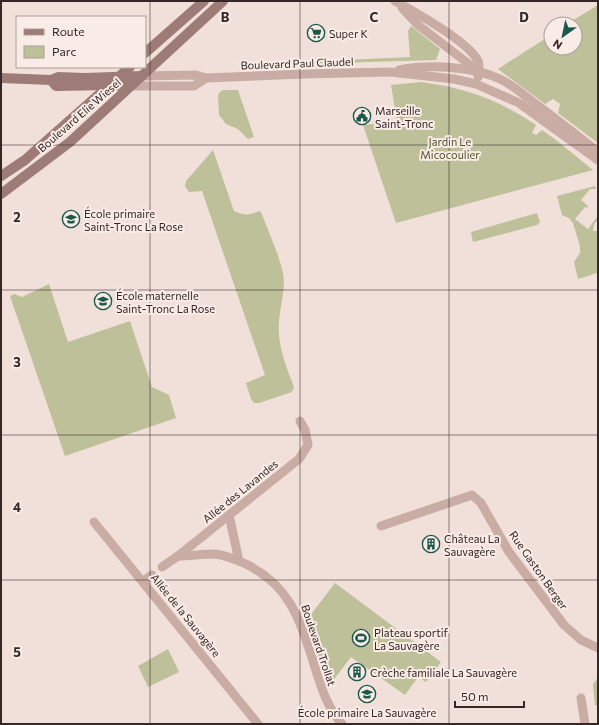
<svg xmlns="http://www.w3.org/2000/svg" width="599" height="725" viewBox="0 0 599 725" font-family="Commissioner,sans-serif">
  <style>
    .green { fill: #bdc099 }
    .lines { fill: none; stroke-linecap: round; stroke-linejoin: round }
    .street { stroke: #c9ada5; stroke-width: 9 }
    .secondary { stroke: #9d7b77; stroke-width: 10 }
    .grid { fill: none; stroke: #352726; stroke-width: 1; stroke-opacity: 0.55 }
    .labels { text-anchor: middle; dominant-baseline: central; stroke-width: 4; stroke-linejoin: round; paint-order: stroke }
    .poi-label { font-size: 11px; fill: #352726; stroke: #f9ebe5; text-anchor: start }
    .street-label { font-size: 11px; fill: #352726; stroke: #f9ebe5 }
    .park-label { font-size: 11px; fill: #4f532a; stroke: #f9ebe5 }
    .grid-label { font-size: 13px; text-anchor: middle; font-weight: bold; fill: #352726; stroke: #f9ebe5; stroke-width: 4; stroke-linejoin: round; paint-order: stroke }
  </style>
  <rect width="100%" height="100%" fill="#f1e0d9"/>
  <g class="green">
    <polygon points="598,5 598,143 558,113 560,104 553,99 545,104 498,69 551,35 551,48 575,48 575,24 567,24"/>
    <polygon points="411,26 440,49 436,60 302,64 302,62 410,57 408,31"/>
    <path d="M421,82C466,88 497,99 536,125L532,133L536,135L542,130L556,140L593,170L396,223L363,125L397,122L391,85Z"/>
    <polygon points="224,90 238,90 254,137 248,139 238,129 226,124 219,115 218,95 221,91"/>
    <path d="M213,150L234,211C243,215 249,216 259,211L261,212C268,230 279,255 283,273C286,289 280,306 279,322C277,345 286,366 294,387L292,392L259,403H254L251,399L246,383L265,375L202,191L189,192L185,186L186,181Z"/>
    <polygon points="595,186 596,189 590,189 581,200 588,206 587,208 585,207 575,219 588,229 597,217 598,218 598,220 594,224 593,231 598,231 597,273 578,279 574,262 580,253 580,246 573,223 569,218 562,215 557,196"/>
    <polygon points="537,213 540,222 537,225 473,242 471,232"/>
    <polygon points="49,284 68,342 130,321 152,387 169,395 176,418 65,456 10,296 14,294 22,297"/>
    <polygon points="335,583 441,662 426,682 418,677 405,695 351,657 329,686 306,621"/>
    <polygon points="168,649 179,672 148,687 138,666"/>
    <polygon points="597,679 598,679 598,706 595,705 593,684"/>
  </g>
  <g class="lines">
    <g class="street">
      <path d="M395,1C415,12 469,42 478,61C480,66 479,72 478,77"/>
      <polyline points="402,8 418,25 478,71"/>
      <path d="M399,70C429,64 474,66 502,80C514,86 526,97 537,105C556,119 575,134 593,148L598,153"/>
      <polyline points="142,76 196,75 206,78 304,74 390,72 454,79 476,84 519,103 598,160"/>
      <polyline points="130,86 194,86 206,78"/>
      <polyline points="229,515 239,561"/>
      <polyline points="94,522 258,724"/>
      <polyline points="381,526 472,495 481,503 509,552 564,625 581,640 598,648"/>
      <path d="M178,556C190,556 202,554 215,554C225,555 237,560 246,564C290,586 299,618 313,661C320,684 326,706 342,724"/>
      <polyline points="162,567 178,556 299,459 308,445 305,430 300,421"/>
      <polyline points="143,581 152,575"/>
      <polyline points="581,698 585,724"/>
    </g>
    <g class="secondary">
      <polyline points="145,53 204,1"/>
      <polyline points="1,78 51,80 58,77 84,78 142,76"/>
      <polyline points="51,80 56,86 109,85 130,86"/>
      <polyline points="1,176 25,160 130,67"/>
      <polyline points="1,194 70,142 223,1"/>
    </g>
  </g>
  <path class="grid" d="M150,1V724M300,1V724M449,1V724M1,145H598M1,290H598M1,435H598M1,580H598"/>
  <defs>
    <symbol id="supermarket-ring" viewBox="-11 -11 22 22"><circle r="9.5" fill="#f9ebe5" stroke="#1c574c" stroke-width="1.5"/><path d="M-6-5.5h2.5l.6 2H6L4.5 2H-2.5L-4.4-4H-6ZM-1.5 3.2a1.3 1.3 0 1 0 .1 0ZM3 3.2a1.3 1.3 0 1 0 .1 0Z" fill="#1c574c"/></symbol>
    <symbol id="civic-ring" viewBox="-11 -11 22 22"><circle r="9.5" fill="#f9ebe5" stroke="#1c574c" stroke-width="1.5"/><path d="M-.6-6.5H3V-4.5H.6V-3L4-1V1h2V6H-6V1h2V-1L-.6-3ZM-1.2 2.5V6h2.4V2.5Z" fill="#1c574c"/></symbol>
    <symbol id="school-ring" viewBox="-11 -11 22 22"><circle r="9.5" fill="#f9ebe5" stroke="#1c574c" stroke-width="1.5"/><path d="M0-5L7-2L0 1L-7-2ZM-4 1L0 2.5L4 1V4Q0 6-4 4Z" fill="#1c574c"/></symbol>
    <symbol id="building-ring" viewBox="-11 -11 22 22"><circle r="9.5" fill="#f9ebe5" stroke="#1c574c" stroke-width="1.5"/><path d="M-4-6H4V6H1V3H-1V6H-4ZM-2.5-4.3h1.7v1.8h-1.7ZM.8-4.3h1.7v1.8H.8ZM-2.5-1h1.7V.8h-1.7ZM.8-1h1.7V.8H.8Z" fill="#1c574c"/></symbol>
    <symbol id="stadium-ring" viewBox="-11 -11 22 22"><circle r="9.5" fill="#f9ebe5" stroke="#1c574c" stroke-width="1.5"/><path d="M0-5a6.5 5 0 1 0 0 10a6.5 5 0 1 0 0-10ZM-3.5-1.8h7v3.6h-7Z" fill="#1c574c"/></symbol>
  </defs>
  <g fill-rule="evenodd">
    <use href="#supermarket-ring" x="306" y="23" width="20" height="20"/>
    <use href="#civic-ring" x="352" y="106" width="20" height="20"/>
    <use href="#school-ring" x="61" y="209" width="20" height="20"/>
    <use href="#school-ring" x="93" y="291" width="20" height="20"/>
    <use href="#building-ring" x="421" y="534" width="20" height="20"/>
    <use href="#stadium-ring" x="351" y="628" width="20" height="20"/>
    <use href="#building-ring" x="347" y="662" width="20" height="20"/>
    <use href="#school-ring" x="357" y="684" width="20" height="20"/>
  </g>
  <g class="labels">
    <g class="poi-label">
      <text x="329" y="33">Super K</text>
      <text x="375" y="110">Marseille<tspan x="375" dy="13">Saint-Tronc</tspan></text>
      <text x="84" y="213">École primaire<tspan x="84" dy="13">Saint-Tronc La Rose</tspan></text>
      <text x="116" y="295">École maternelle<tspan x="116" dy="13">Saint-Tronc La Rose</tspan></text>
      <text x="444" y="538">Château La<tspan x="444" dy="13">Sauvagère</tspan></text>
      <text x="374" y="632">Plateau sportif<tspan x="374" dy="13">La Sauvagère</tspan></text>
      <text x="370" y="672">Crèche familiale La Sauvagère</text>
      <text x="367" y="712" text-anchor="middle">École primaire La Sauvagère</text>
    </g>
    <g class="street-label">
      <text transform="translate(297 63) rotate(-2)">Boulevard Paul Claudel</text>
      <text transform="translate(79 115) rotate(-41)">Boulevard Elie Wiesel</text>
      <text transform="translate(240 491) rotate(-39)">Allée des Lavandes</text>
      <text transform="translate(539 570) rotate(55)">Rue Gaston Berger</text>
      <text transform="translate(186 615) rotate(51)">Allée de la Sauvagère</text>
      <text transform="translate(319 645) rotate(71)">Boulevard Trollat</text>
    </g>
    <g class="park-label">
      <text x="450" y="141">Jardin Le<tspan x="450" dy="13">Micocoulier</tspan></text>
    </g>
  </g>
  <g class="grid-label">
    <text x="225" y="22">B</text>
    <text x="374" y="22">C</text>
    <text x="524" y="22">D</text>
    <text x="17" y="222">2</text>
    <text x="17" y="367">3</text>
    <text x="17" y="512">4</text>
    <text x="17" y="657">5</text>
  </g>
  <rect width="599" height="725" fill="none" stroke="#352726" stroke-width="4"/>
  <rect x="16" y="16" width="130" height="52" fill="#f9ebe5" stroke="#ab9d99"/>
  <rect x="24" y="29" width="20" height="6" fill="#9d7b77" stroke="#ab9d99"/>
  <text x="52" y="36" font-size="12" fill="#352726">Route</text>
  <rect x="24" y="46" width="20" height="12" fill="#bdc099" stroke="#ab9d99"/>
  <text x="52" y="56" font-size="12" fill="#352726">Parc</text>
  <g transform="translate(563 36) rotate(213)"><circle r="19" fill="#f9ebe5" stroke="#ab9d99"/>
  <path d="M0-3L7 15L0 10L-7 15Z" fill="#1c574c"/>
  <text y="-6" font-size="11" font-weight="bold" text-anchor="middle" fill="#352726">N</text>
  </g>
  <path d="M455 701v6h69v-6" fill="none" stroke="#352726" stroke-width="2"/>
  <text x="461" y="701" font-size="12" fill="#352726" stroke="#f9ebe5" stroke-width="3" paint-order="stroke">50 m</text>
</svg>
